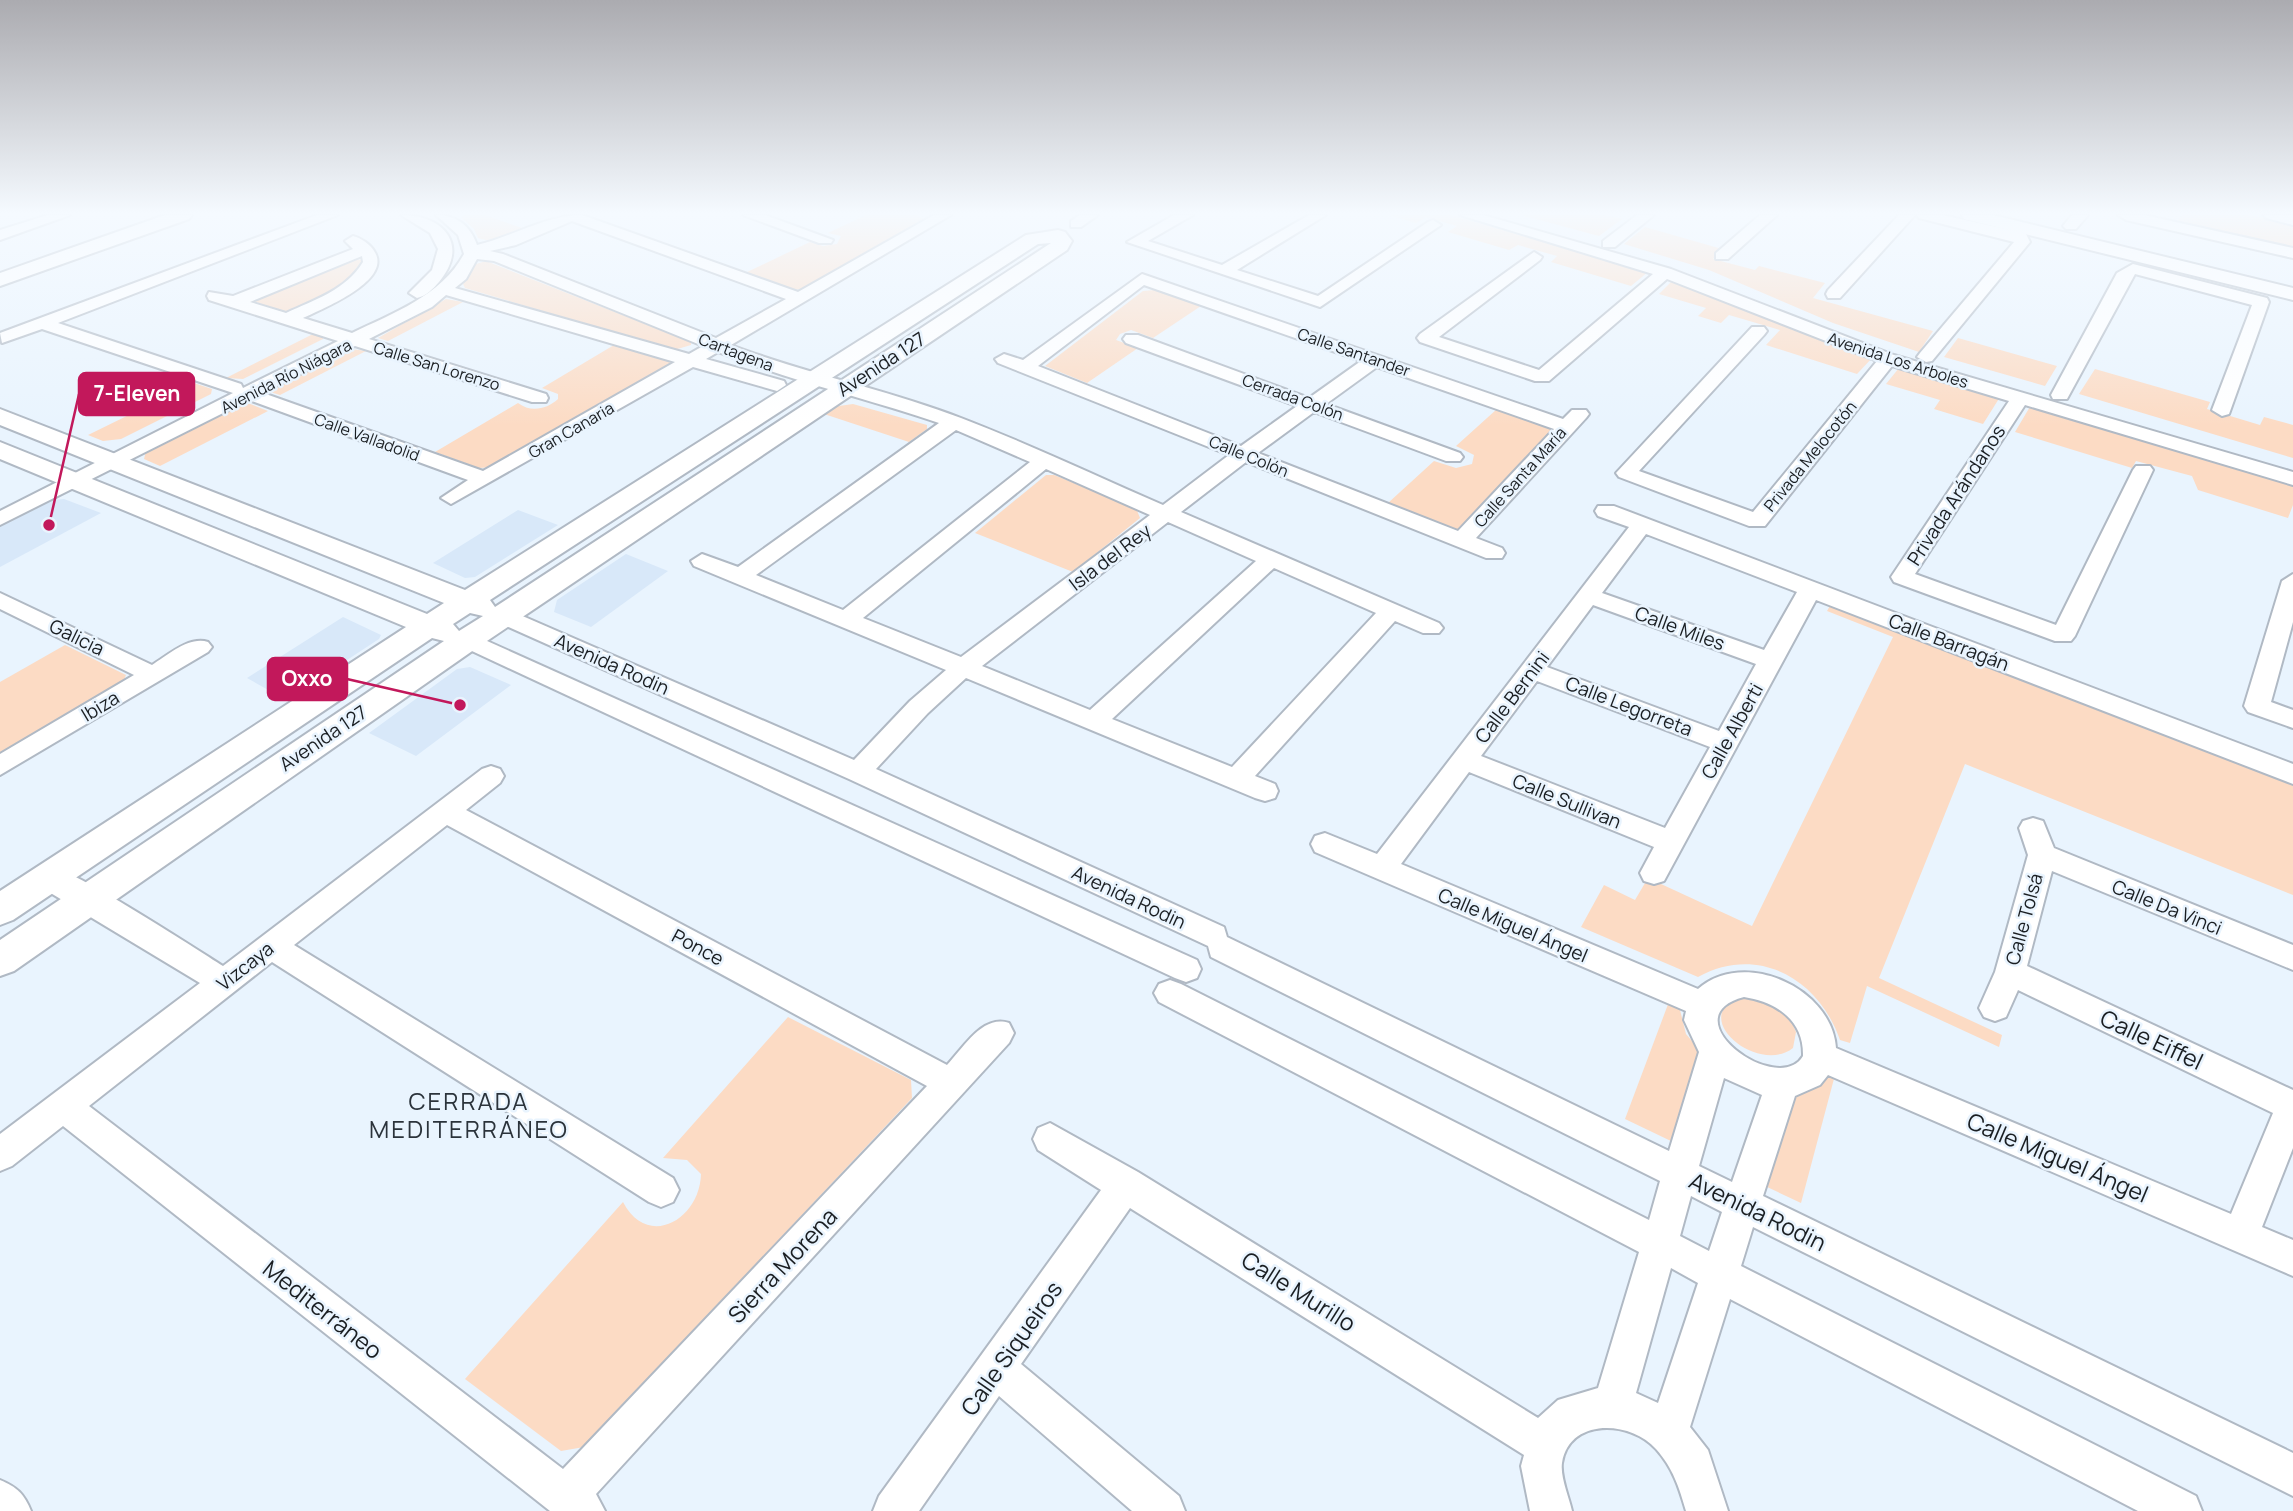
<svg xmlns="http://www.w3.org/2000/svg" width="2293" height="1511" viewBox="0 0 2293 1511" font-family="Manrope,sans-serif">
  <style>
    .built { fill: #d8e8f9 }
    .green { fill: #fcdbc4 }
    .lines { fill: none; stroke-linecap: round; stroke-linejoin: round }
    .minor-casing { stroke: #b0b9c4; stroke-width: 4 }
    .major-casing { stroke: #b0b9c4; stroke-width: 4 }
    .minor { fill: #fff; fill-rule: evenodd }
    .major { fill: #fff; fill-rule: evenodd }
    .labels { text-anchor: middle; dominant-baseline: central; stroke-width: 5; stroke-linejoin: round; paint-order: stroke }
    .far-street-label { font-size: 16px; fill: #1a1e22; stroke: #e9f4fe }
    .street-label { font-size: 19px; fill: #1a1e22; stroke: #e9f4fe }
    .near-street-label { font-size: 23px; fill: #1a1e22; stroke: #e9f4fe }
    .near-neighbourhood-label { font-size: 24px; letter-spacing: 2px; fill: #2b333b; stroke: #e9f4fe }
    .leader { fill: none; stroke: #c2185b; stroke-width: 2.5 }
    .callout-dot { fill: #c2185b; stroke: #e9f4fe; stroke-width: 2.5 }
    .callout { fill: #c2185b; stroke: #c2185b; stroke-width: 2.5 }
    .callout-label { font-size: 21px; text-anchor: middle; font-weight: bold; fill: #fff }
  </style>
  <rect width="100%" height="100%" fill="#e9f4fe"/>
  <g class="built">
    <polygon points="64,499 101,513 0,567 0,527 54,500"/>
    <polygon points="518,510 558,525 475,577 465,578 433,563"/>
    <polygon points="626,554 668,571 591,627 554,612 557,600"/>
    <polygon points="343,617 381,635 379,639 286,700 247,678"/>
    <polygon points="470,667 511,685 416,756 369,733 457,669"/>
  </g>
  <g class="green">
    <path d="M463,215H484L528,230C511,236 496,244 478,238L474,229L461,217Z"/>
    <polygon points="866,215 917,215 924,220 801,289 793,290 745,273 810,242 823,246 837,244 841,236 828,233"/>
    <polygon points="1389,215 1451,215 1648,272 1631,286 1551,262 1557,256 1518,245 1509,250 1448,232 1457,226 1426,217 1416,223"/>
    <polygon points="1521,215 1605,215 1622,219 1599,236"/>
    <polygon points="2182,215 2250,215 2293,224 2293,248 2177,222"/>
    <polygon points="1645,227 1722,249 1713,259 1755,270 1759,266 1825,283 1813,298 1933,331 1919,352 1833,323 1709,270 1624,244"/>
    <path d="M352,259L362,260C354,283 312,309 287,311C277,311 265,305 256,302L257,297Z"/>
    <polygon points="486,261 691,342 691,345 674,350 465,288 463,284 476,264"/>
    <polygon points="1675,278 1873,357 1857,374 1766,345 1780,330 1729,315 1721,323 1698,316 1706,308 1659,294"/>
    <polygon points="1155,290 1201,306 1153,338 1131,330 1120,334 1116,340 1138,348 1087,383 1045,366 1143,291"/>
    <polygon points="446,299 463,302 388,341 378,338"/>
    <polygon points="315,333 324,336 323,339 243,379 226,378"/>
    <polygon points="1958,338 2057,366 2045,386 1944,357"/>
    <path d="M614,345L671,361L670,366L494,467L479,468L435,452L518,403C531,413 547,409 558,399V394L542,388Z"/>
    <polygon points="351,349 366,351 280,395 270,392 271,389"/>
    <polygon points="1899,368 2000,397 1983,424 1934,409 1940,400 1886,384"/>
    <polygon points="2095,369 2210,402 2207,409 2260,425 2264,417 2293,425 2293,458 2079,394"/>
    <polygon points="194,383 212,389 211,394 121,439 103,441 88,435"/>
    <polygon points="248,403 268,411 160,466 144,459 146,451 237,405"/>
    <polygon points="853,404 927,425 927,429 909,442 824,414 832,407"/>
    <polygon points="2031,405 2293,484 2293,505 2288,518 2198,490 2192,476 2136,461 2132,468 2015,432"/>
    <polygon points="1497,409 1554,428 1457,531 1388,503 1434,461 1456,468 1472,464 1474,455 1456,446"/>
    <polygon points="1046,475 1054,475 1136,508 1140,518 1073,572 975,533"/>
    <path d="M1831,604L2293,780V895L1965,764L1879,978L2002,1035L1999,1047L1867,986L1850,1043L1840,1040C1819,979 1758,944 1698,977L1581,927L1604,885L1635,900L1648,878L1752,926L1893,637L1827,611Z"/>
    <polygon points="65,645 126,675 123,682 0,755 0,682"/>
    <path d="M1743,997C1767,1000 1787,1007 1796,1032L1793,1048C1761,1073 1701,1027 1728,1004C1732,1001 1738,999 1743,997Z"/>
    <polygon points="1670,999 1678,1002 1686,1034 1703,1054 1673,1142 1625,1119"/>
    <path d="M788,1017L911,1080L912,1098L584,1447L561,1451L465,1379L623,1202C648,1250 700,1219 701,1174L687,1160L663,1158Z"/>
    <polygon points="1830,1073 1835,1075 1801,1203 1765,1186 1789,1094 1817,1085"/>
  </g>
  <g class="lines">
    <defs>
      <g id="minor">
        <polygon points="48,215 70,215 0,240 0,230"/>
        <path d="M317,215H338L58,323L241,384L243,388L338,341L209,300L207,296L209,292L233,296L353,249L345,241L353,236C361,238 371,245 374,251C394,280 322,309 303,318L352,333C393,313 441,296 464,254L458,235L436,215C456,215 470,225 477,245C512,237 546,215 582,215L798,292L934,215H951L731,345C806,374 886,389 961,418C1029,444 1096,476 1163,505L1229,455L998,363L995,359L1004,354L1023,360L1142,274L1563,419L1572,410H1586L1589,414L1586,418L1476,538L1502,548L1505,553L1502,558H1486L1246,462L1181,512L1439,623L1443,628L1439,633H1423L1395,621L1255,776L1275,784L1278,791L1275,798L1265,801L1255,798L966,678L928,713L876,769L1224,927L1227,937L1669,1151L1699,1052L1684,1020L1686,1011L1315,852L1311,844L1315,836L1325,833L1377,854L1629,527L1598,516L1595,511L1598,506H1614L2293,764V784L1816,600L1664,881L1654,884L1644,881L1640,873L1654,847L1469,772L1401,864L1698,989C1744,948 1832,988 1836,1048L2231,1214L2273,1113L2018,990L2006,1017L1995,1021L1984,1017L1979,1008L1995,972L2028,855L2019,828L2023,821L2033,818L2043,821L2054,848L2293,945V970L2052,871L2027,966L2293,1090V1148L2262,1227L2293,1240V1276L1828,1075L1820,1085L1795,1096L1763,1196L2293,1453V1496L1753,1227L1741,1266L2196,1496L2202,1511H2138L1730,1299L1690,1427L1708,1450L1728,1511H1686C1679,1487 1673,1468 1656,1449C1630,1420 1569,1418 1562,1463C1560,1477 1569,1497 1572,1511H1530L1521,1466L1524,1455L1130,1208L1021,1364L1179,1496L1185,1511H1132L999,1396L919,1511H873L879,1496L1101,1190L1038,1150L1033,1139L1038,1128L1050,1123L1138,1172L1538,1418L1558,1400L1598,1388L1639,1252L1159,1002L1154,993L1159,984L1170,980L1181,984L1649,1220L1660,1181L1211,957L1208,946L849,779L495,621L491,616L495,611H511L854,760L910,701L946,670L694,566L691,561L702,554L738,567L939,423C866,398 790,381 718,352L706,359L784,381L786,385L777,391L693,367L451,504L441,498L468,480L249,400L0,525V511L233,393L42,329L2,343L0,333ZM572,221L786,299L716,338L503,254L490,251L516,245ZM362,256L363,262C346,290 314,300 286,313L250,302ZM477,259L494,261L703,346L689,354L455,288L466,279ZM1144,285L1361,361L1309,398L1138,335H1126L1123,339L1126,343L1297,406L1241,446L1038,366ZM446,295L675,362L483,471L263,393L355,346L532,402H546L548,398L546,394L369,339L432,307ZM1377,367L1554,429L1458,531L1258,453L1314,412L1446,461H1460L1463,457L1460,453L1326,404ZM956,430L1030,462L843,610L756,575ZM1046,469L1150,515L961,657L863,618ZM1168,522L1256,561L1090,710L982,666ZM1646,534L1797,592L1764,650L1602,593ZM1274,568L1376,613L1232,767L1112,719ZM1593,605L1756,664L1719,731L1547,667ZM1537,681L1710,747L1665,828L1481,756ZM1744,997C1776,1002 1804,1020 1803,1056C1778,1098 1668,1017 1744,997ZM1724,1078L1762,1095L1732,1182L1699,1166ZM1691,1196L1722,1212L1709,1251L1680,1236ZM1671,1268L1698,1283L1658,1403L1636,1393Z"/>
        <path d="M401,215C443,215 470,244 439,282C433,289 426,296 417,298L409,293L432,270L438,249L430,233Z"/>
        <polygon points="743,215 765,215 833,240 831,243 819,243"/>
        <polygon points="1080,215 1098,215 1081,227 1071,227 1071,221"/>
        <polygon points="1174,215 1193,215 1148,241 1222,265 1309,215 1326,215 1237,270 1318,296 1428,222 1433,220 1441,225 1320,307 1127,242"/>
        <polygon points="1460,215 1483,215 1671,269 1894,355 2293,472 2293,485 2025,405 1915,574 2056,625 2133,470 2136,466 2150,466 2153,470 2075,636 2071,641 2055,641 1894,582 1891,577 2009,401 1892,366 1765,526 1749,526 1619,477 1616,473 1752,327 1764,327 1767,331 1764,335 1639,471 1753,512 1877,361 1667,279 1549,381 1535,381 1420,342 1417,338 1420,334 1534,252 1542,257 1540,260 1439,337 1539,370 1653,274"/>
        <polygon points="1637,215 1654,215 1615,247 1603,247 1603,241"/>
        <polygon points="1760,215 1777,215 1728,259 1716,259 1716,253"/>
        <polygon points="1899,215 1915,215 1840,298 1828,298 1826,294 1828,290"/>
        <polygon points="1917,215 1942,215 2020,232 2026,234 2030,242 1932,361 1926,362 1917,357 1920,353 2014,242 1919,218"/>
        <polygon points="2072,215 2088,215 2076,229 2066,229 2063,226"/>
        <polygon points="2118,215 2144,215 2293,248 2293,258 2126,220"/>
        <polygon points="2263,215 2293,215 2293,225 2266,218"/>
        <polygon points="2133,264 2267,298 2269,302 2229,414 2222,416 2212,410 2252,305 2135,274 2067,399 2053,399 2051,395 2117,273"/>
        <polygon points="2293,574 2293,622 2271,702 2293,710 2293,728 2248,712 2244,706 2282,581"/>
        <path d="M0,593L152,665C168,655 189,636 208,642L212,647L208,652L0,775V754L134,675L0,609Z"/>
        <polygon points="467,632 1197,960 1201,969 1197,978 1186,982 1175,978 459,645 455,640 459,635"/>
        <path d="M491,766L500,769L504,776L500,783L466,810L947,1065C964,1047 983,1014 1009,1023L1014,1033L1009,1043L596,1494L605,1511H550L63,1126L12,1166L0,1171V1134L200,983L39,886L35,878L39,870C42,869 46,867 49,867C71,867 196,949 223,966L482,769ZM447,825L927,1086L563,1469L89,1106L272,962L649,1202L661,1207L673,1202L679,1190L673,1178L294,945Z"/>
        <path d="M0,1480C17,1487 24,1494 31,1511H0Z"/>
      </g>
      <g id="major">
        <polygon points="165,215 192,215 189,219 0,286 0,273"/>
        <polygon points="1962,215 1993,215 2293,288 2293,300 1964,219"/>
        <path d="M1058,230L1065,232L1072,241L1067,250L478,647L14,971L0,976V940L444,641L432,638L13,920L0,925V891L406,627L0,459V442L427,614L444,603L0,425V409L465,590L1026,235ZM1051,243L495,607L490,600L1038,244ZM470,613L483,616L459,631L453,624Z"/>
      </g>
    </defs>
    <use href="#minor" class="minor-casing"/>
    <use href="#major" class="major-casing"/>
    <use href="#minor" class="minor"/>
    <use href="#major" class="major"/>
  </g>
  <linearGradient id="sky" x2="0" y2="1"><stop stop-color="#ababb0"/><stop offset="0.5" stop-color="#f5faff"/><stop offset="1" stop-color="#f5faff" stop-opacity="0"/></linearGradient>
  <rect width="2293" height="426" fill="url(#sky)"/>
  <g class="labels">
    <g class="far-street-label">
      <text transform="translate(736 352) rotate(21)">Cartagena</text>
      <text transform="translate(1354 352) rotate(19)">Calle Santander</text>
      <text transform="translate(1898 360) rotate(18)">Avenida Los Arboles</text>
      <text transform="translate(437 366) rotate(17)">Calle San Lorenzo</text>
      <text transform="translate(286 376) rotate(-27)">Avenida Río Niágara</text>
      <text transform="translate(1293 397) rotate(20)">Cerrada Colón</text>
      <text transform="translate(571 430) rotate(-30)">Gran Canaria</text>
      <text transform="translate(367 437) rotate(20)">Calle Valladolid</text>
      <text transform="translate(1249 456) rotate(22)">Calle Colón</text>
      <text transform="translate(1810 456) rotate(-51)">Privada Melocotón</text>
      <text transform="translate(1520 477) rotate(-48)">Calle Santa María</text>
    </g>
    <g class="street-label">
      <text transform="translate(881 364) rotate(-33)">Avenida 127</text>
      <text transform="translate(1956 495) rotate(-57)">Privada Arándanos</text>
      <text transform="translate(1110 557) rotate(-37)">Isla del Rey</text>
      <text transform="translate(1680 628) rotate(20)">Calle Miles</text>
      <text transform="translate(77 637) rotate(26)">Galicia</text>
      <text transform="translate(1949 642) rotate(21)">Calle Barragán</text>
      <text transform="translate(612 664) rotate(24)">Avenida Rodin</text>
      <text transform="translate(1512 697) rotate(-53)">Calle Bernini</text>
      <text transform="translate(100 706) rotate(-31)">Ibiza</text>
      <text transform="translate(1629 706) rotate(21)">Calle Legorreta</text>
      <text transform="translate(1732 731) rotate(-61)">Calle Alberti</text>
      <text transform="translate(323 738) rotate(-34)">Avenida 127</text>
      <text transform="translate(1567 801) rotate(22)">Calle Sullivan</text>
      <text transform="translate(1129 897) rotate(25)">Avenida Rodin</text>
      <text transform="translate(2167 907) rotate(22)">Calle Da Vinci</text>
      <text transform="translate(2024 919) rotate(-75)">Calle Tolsá</text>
      <text transform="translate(1513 925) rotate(23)">Calle Miguel Ángel</text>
      <text transform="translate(698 947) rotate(28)">Ponce</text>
      <text transform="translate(245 966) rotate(-38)">Vizcaya</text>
    </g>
    <g class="near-street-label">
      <text transform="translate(2152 1039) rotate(25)">Calle Eiffel</text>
      <text transform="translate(2058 1157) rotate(23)">Calle Miguel Ángel</text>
      <text transform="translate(1758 1211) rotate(26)">Avenida Rodin</text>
      <text transform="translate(782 1265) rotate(-47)">Sierra Morena</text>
      <text transform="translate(1299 1291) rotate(32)">Calle Murillo</text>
      <text transform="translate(323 1309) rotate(38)">Mediterráneo</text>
      <text transform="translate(1011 1348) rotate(-55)">Calle Siqueiros</text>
    </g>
    <g class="near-neighbourhood-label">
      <text x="469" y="1100">CERRADA<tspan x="469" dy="28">MEDITERRÁNEO</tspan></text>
    </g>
  </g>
  <path class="leader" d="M49 525L79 394M460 705L347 679"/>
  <g class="callout-dot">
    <circle cx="49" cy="525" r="7"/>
    <circle cx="460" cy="705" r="7"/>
  </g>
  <g class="callout">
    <rect x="79" y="373" width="115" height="42" rx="7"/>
    <rect x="268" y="658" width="79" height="42" rx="7"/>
  </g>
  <g class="callout-label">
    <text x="137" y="401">7-Eleven</text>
    <text x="307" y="686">Oxxo</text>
  </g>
</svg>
